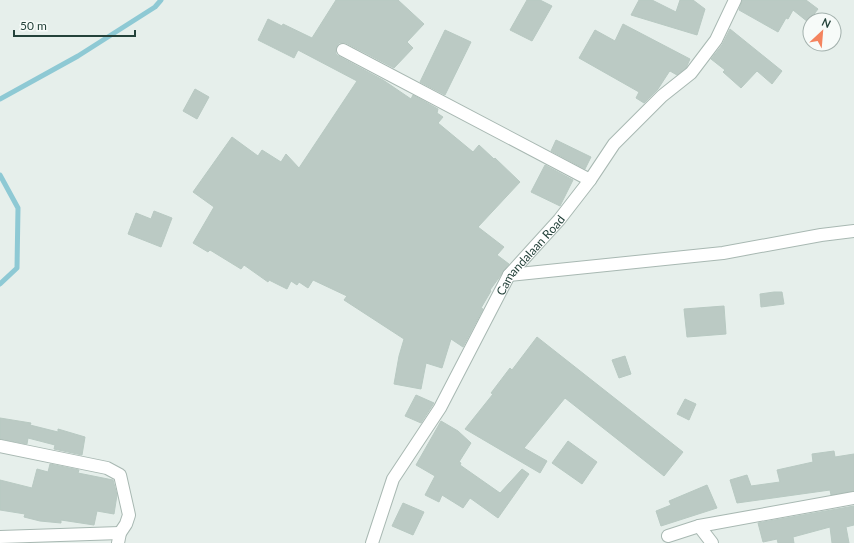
<svg xmlns="http://www.w3.org/2000/svg" width="854" height="543" viewBox="0 0 854 543" font-family="Lato,sans-serif">
  <style>
    .lines { fill: none; stroke-linecap: round; stroke-linejoin: round }
    .stream { stroke: #8ec9d4; stroke-width: 5 }
    .building { fill: #bbcac4; stroke: #b8c9c2 }
    .minor-casing { stroke: #a8b8b2; stroke-width: 14 }
    .minor { stroke: #fff; stroke-width: 12 }
    .labels { text-anchor: middle; dominant-baseline: central; stroke-width: 3; stroke-linejoin: round; paint-order: stroke }
    .street-label { font-size: 12px; fill: #24423a; stroke: #f7fbf9 }
  </style>
  <rect width="100%" height="100%" fill="#e6efeb"/>
  <g class="lines">
    <g class="stream">
      <polyline points="0,99 78,56 155,7 161,0"/>
      <polyline points="0,175 18,208 17,268 0,284"/>
    </g>
  </g>
  <g class="building">
    <polygon points="336,0 398,0 424,24 407,42 413,48 394,68 346,43 339,43 337,46 336,50 336,54 340,57 383,80 411,99 413,95 438,109 437,113 443,117 438,123 473,152 479,145 494,159 495,158 520,182 478,227 504,247 497,255 509,264 490,290 491,291 481,308 483,309 463,347 451,339 442,368 426,363 421,389 394,384 399,356 404,339 344,300 347,296 313,280 308,288 299,282 297,285 291,281 287,289 269,280 268,282 244,265 241,269 210,250 208,252 193,243 214,207 193,192 232,137 258,156 262,150 281,162 286,154 299,168 357,81 298,50 294,58 258,40 268,19 282,26 283,24 312,38"/>
    <polygon points="527,0 540,0 552,6 532,41 510,30"/>
    <polygon points="639,0 652,0 676,12 680,0 693,0 705,9 697,35 631,15"/>
    <polygon points="742,0 806,0 818,9 808,22 793,10 788,19 786,18 778,32 739,10"/>
    <polygon points="623,24 690,59 686,68 677,75 670,71 669,72 658,89 644,103 636,98 639,92 579,58 595,30 615,41"/>
    <polygon points="730,29 782,71 772,84 757,71 741,88 723,72 725,70 711,59 722,45"/>
    <polygon points="445,30 471,42 445,95 420,82"/>
    <polygon points="195,89 209,97 197,119 183,111"/>
    <polygon points="556,140 591,157 585,169 551,151"/>
    <polygon points="545,165 573,180 560,206 531,192"/>
    <polygon points="154,211 172,218 161,247 128,234 136,213 151,219"/>
    <polygon points="774,292 782,292 784,304 761,307 760,294"/>
    <polygon points="724,306 726,334 687,337 684,309"/>
    <polygon points="537,337 683,452 664,476 565,398 524,448 547,461 540,473 465,429 493,394 491,393 510,368 512,370"/>
    <polygon points="625,356 631,374 619,378 612,360"/>
    <polygon points="416,395 434,403 421,423 405,416"/>
    <polygon points="685,399 696,404 689,420 677,414"/>
    <polygon points="0,418 31,423 30,425 58,432 58,429 85,437 82,455 54,449 55,445 28,438 27,444 0,439"/>
    <polygon points="441,421 458,431 471,443 459,462 461,463 460,465 500,493 522,469 529,474 498,518 470,498 463,508 442,495 439,502 425,495 435,476 416,465"/>
    <polygon points="568,441 597,462 582,484 552,463"/>
    <polygon points="834,451 835,457 854,454 854,491 831,495 830,490 737,503 730,480 747,475 751,486 780,482 777,470 813,462 812,454"/>
    <polygon points="50,464 79,470 78,473 113,480 117,495 114,514 97,511 94,525 61,520 61,523 40,521 24,517 25,514 0,510 0,480 32,488 37,469 48,472"/>
    <polygon points="707,485 717,508 661,526 656,511 671,505 669,501"/>
    <polygon points="403,503 424,512 413,535 392,526"/>
    <polygon points="854,506 854,525 846,527 849,543 832,543 830,527 793,537 794,543 778,543 777,539 763,542 758,523"/>
  </g>
  <g class="lines">
    <defs>
      <g id="minor">
        <polyline points="343,50 590,180"/>
        <polyline points="509,275 723,253 821,235 854,231"/>
        <polyline points="0,446 107,468 120,475 129,515 126,524 120,533 118,543"/>
        <polyline points="699,526 712,543"/>
        <polyline points="668,536 699,526 854,498"/>
        <polyline points="0,537 120,533"/>
        <path id="s1" d="M372,543L393,479L440,408L509,275L559,220L590,180L614,144L662,96L691,73L716,40L735,0"/>
      </g>
    </defs>
    <use href="#minor" class="minor-casing"/>
    <use href="#minor" class="minor"/>
  </g>
  <g class="labels">
    <g class="street-label">
      <text stroke="none"><textPath href="#s1" startOffset="331">Camandalaan Road</textPath></text>
    </g>
  </g>
  <g transform="translate(822 32) rotate(26)"><circle r="19" fill="#f7fbf9" stroke="#a3b1ad"/>
  <path d="M0-3L7 15L0 10L-7 15Z" fill="#f4845f"/>
  <text y="-6" font-size="11" font-weight="bold" text-anchor="middle" fill="#24423a">N</text>
  </g>
  <path d="M14 30v6h121v-6" fill="none" stroke="#24423a" stroke-width="2"/>
  <text x="20" y="30" font-size="12" fill="#24423a" stroke="#f7fbf9" stroke-width="3" paint-order="stroke">50 m</text>
</svg>
